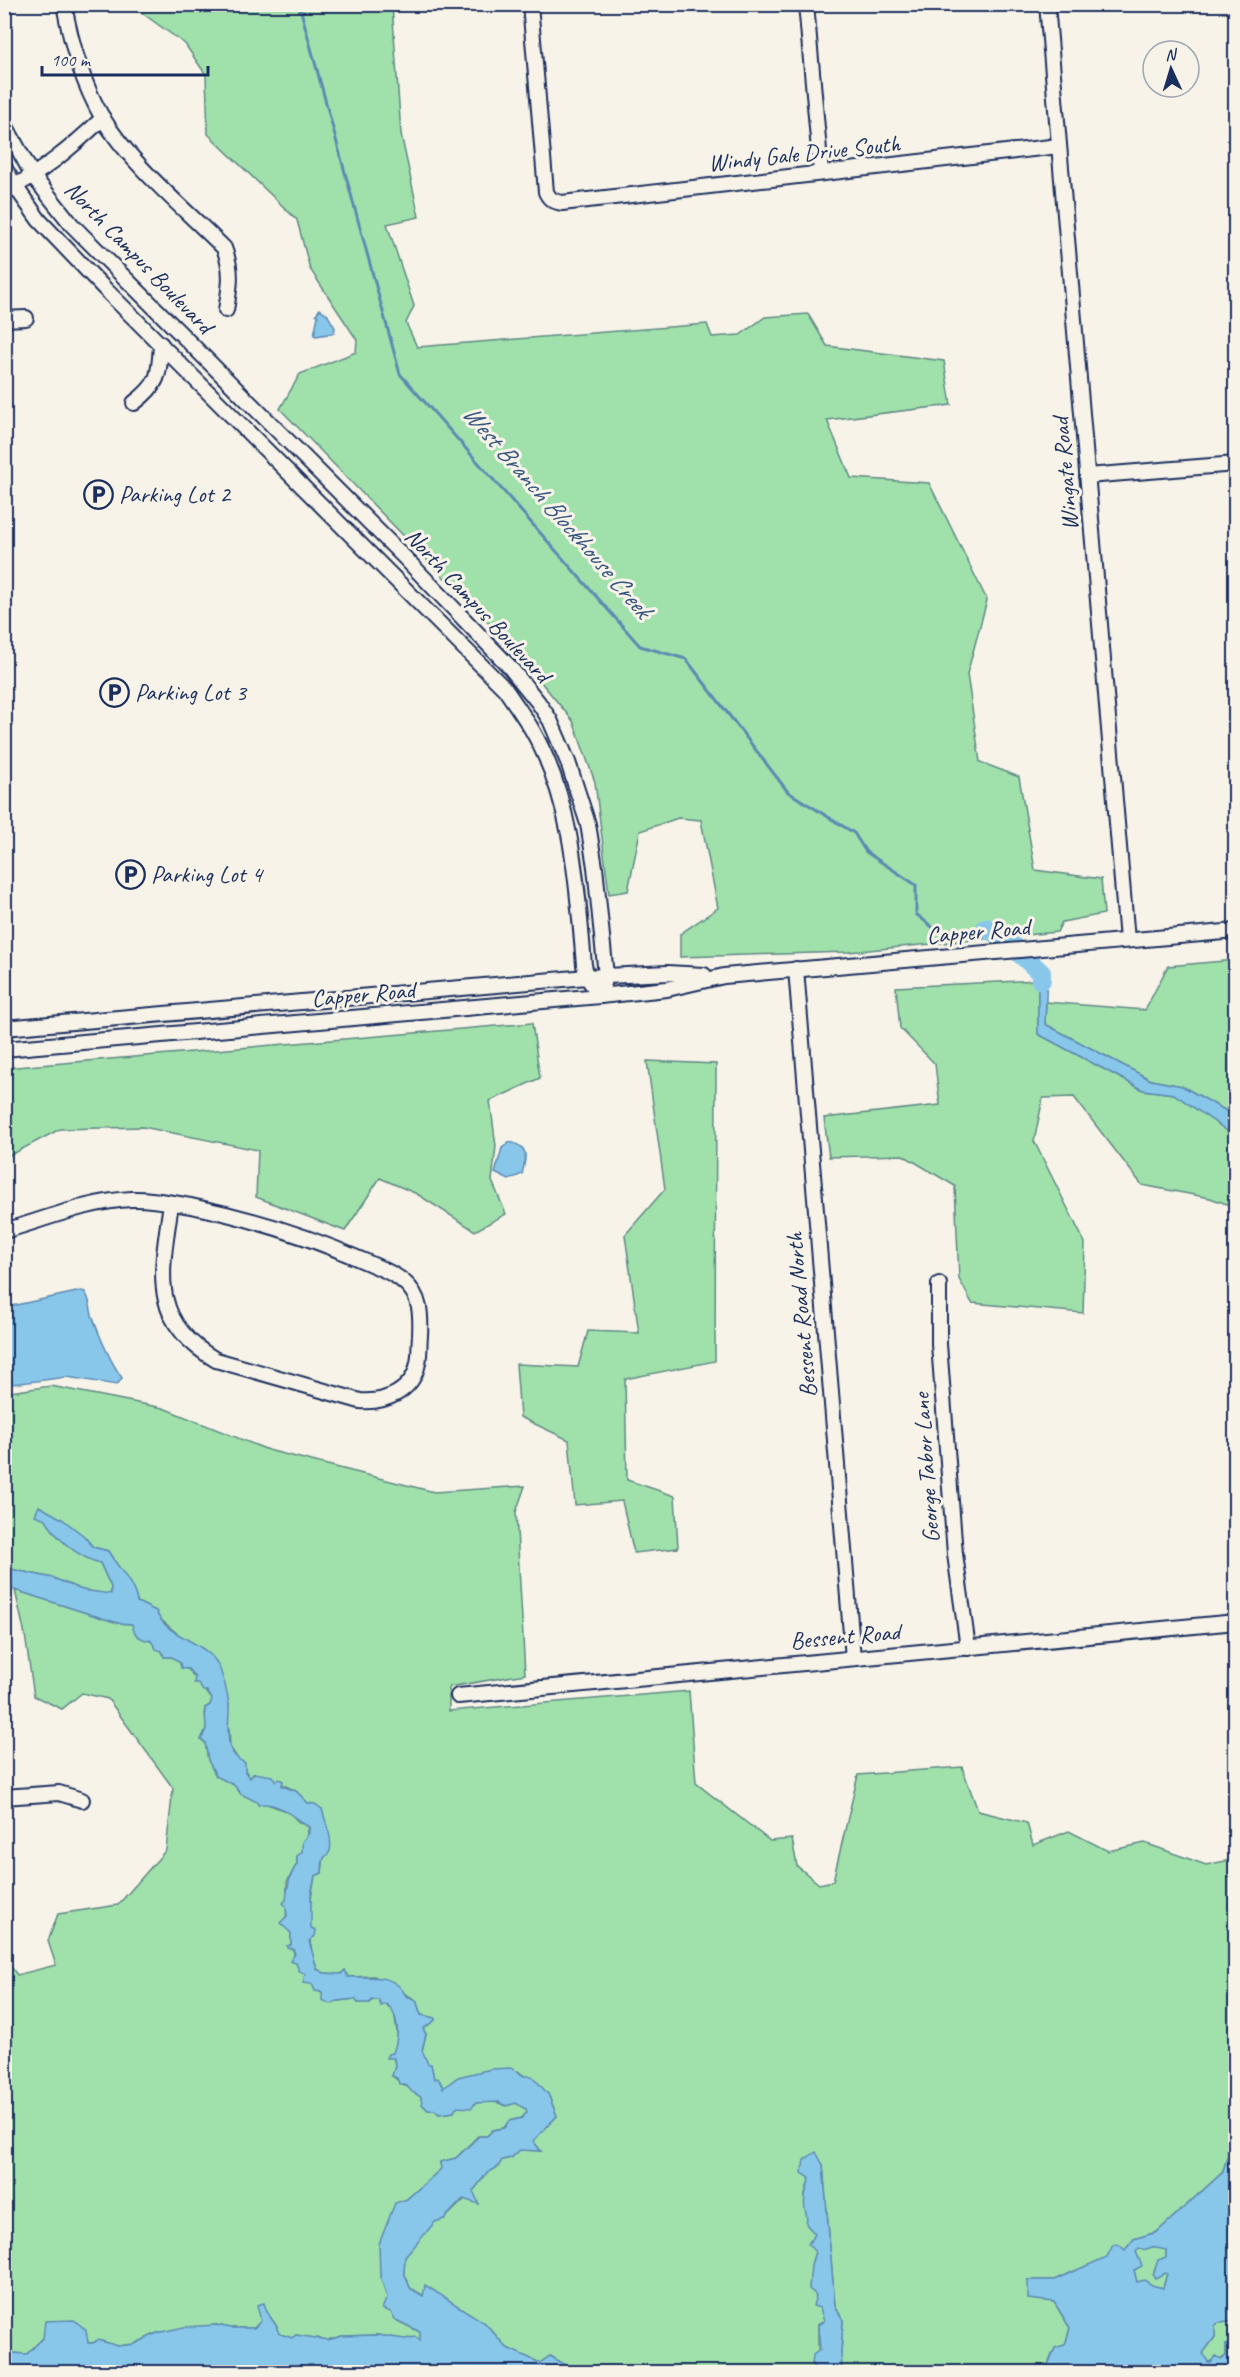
<svg xmlns="http://www.w3.org/2000/svg" width="1240" height="2377" viewBox="0 0 1240 2377" font-family="Caveat,sans-serif">
  <style>
    .green { fill: #a0e1ab; stroke: #5e8884; stroke-width: 1.5 }
    .water { fill: #89c7ea; stroke: #5d8ab2; stroke-width: 1.5; fill-rule: evenodd }
    .lines { fill: none; stroke-linecap: round; stroke-linejoin: round }
    .stream { stroke: #5d8ab2; stroke-width: 3 }
    .river { stroke: #89c7ea; stroke-width: 20 }
    .minor-casing { stroke: #1b2f5e; stroke-width: 18 }
    .minor { stroke: #f7f3e8; stroke-width: 14 }
    .labels { text-anchor: middle; dominant-baseline: central; stroke-width: 6; stroke-linejoin: round; paint-order: stroke }
    .street-label { font-size: 24px; fill: #1b2f5e; stroke: #f7f3e8 }
    .poi-label { font-size: 24px; fill: #1b2f5e; stroke: #f7f3e8; text-anchor: start }
    .water-label { font-size: 26px; font-style: italic; fill: #365581; stroke: #f7f3e8 }
  </style>
  <rect width="100%" height="100%" fill="#f7f3e8"/>
  <filter id="ink" filterUnits="userSpaceOnUse"><feTurbulence type="fractalNoise" baseFrequency=".0167" numOctaves="2"/><feDisplacementMap in="SourceGraphic" scale="12" xChannelSelector="R" yChannelSelector="G"/><feConvolveMatrix kernelMatrix="1 2 1 2 8 2 1 2 1" color-interpolation-filters="sRGB"/></filter>
  <g filter="url(#ink)">
    <g class="green">
      <polygon points="131,5 392,5 401,134 419,217 387,224 414,306 406,323 417,347 707,324 712,337 740,335 765,317 808,314 827,346 944,361 951,405 827,420 851,478 929,483 987,600 967,674 980,762 1019,777 1035,870 1101,879 1104,914 1062,922 1057,932 848,952 680,957 680,934 718,908 701,820 678,818 640,831 628,891 609,894 595,782 573,721 512,647 280,409 300,374 356,352 357,340 310,269 297,220 208,134 206,75 185,44"/>
      <polygon points="1235,960 1235,1116 1182,1086 1151,1080 1045,1024 1046,1002 1145,1010 1168,966"/>
      <polygon points="1038,980 1038,1034 1143,1090 1174,1094 1235,1136 1235,1207 1210,1198 1142,1185 1074,1097 1043,1098 1034,1141 1085,1243 1083,1313 972,1303 959,1279 955,1186 903,1155 829,1157 824,1118 940,1105 935,1064 900,1028 896,987"/>
      <polygon points="532,1023 540,1078 490,1101 496,1146 492,1181 506,1214 475,1231 417,1194 380,1178 345,1231 256,1197 258,1150 143,1127 60,1129 5,1158 5,1068"/>
      <polygon points="647,1061 716,1064 715,1361 625,1379 627,1480 675,1496 678,1548 634,1553 622,1501 575,1505 569,1440 520,1417 516,1364 578,1367 588,1331 639,1333 625,1235 665,1189"/>
      <path d="M51,1386L163,1408L268,1450L434,1492L525,1486L516,1512L525,1674L449,1687V1711L689,1691L696,1783L770,1841L792,1839L797,1866L819,1884L833,1881L858,1775L962,1767L978,1811L1027,1823L1033,1845L1069,1831L1108,1851L1145,1843L1206,1865L1235,1859V2155L1227,2157L1223,2172L1157,2232L1134,2239L1125,2250L1054,2280H1028L1054,2302L1070,2328L1065,2345L1055,2348L1045,2372H842L841,2353L843,2320L835,2306L823,2165L810,2177L805,2194L808,2217L815,2234V2252L811,2265L824,2321L818,2325V2372H578L550,2356L540,2363L507,2348L485,2323L425,2286L424,2296L410,2288L404,2272L405,2257L435,2221L444,2219L473,2191L487,2173L498,2167L502,2160L511,2158L520,2150L541,2151L533,2141L557,2116L548,2094L518,2071L443,2088L440,2081L434,2079L431,2065H428L422,2051L426,2034L423,2029L435,2020V2018L421,2015L416,2000L374,1976L348,1977L345,1970L341,1974L324,1973L317,1969C306,1944 309,1903 315,1876L322,1873C325,1851 326,1830 322,1809L308,1803L296,1791L276,1781L254,1773L250,1778L230,1747L229,1729L227,1724L229,1705L200,1647L179,1635L159,1618L156,1611L137,1602C134,1583 118,1568 108,1551L93,1547L84,1536L46,1519C56,1539 78,1557 100,1563L111,1587V1595L82,1590L53,1578L5,1568L4,1393Z"/>
      <path d="M15,1590L118,1623L132,1624L162,1651L164,1657H172L180,1663L182,1668L188,1669L212,1699L210,1705L205,1708L206,1729L201,1740L205,1742L208,1760L216,1776L234,1785L241,1794L291,1813L297,1821L309,1827L302,1852L297,1856V1864L287,1882L286,1927L291,1933V1945L287,1946L293,1949L296,1963L318,1991L337,2001L355,1999L358,2003H370L372,2000H379L394,2011L398,2039L393,2053L395,2066L392,2076L421,2097L422,2104L428,2110H435L439,2114L454,2112L456,2107C472,2103 491,2098 506,2106L516,2103L526,2109L527,2112L522,2118L509,2121L504,2128L493,2130L487,2136H478L456,2158L440,2162L441,2169L407,2199L380,2275L394,2319L420,2332L421,2342L411,2337L405,2340L378,2335L342,2336L328,2340L296,2335L292,2338L280,2334C277,2322 266,2316 264,2304L261,2321L254,2328H230L216,2325L157,2333L135,2344L118,2346L98,2340L93,2343L43,2338L27,2354L11,2353L5,2358V1862H8L9,1964L17,1975L56,1965L48,1941L58,1914L118,1905L166,1850L173,1788L108,1699L82,1693L62,1709L34,1696L25,1635Z"/>
      <polygon points="1152,2247 1166,2249 1167,2274 1163,2288 1137,2283 1134,2270 1141,2266 1136,2252 1139,2248 1143,2250"/>
      <polygon points="1235,2318 1235,2340 1226,2345 1226,2357 1208,2362 1203,2353 1215,2337 1214,2326 1218,2323 1229,2322"/>
    </g>
    <g class="water">
      <polygon points="320,309 327,314 335,328 334,333 316,336 314,335 318,316 316,314"/>
      <polygon points="1036,958 1047,973 1045,1024 1151,1080 1182,1086 1235,1116 1235,1136 1174,1094 1143,1090 1038,1034 1038,980 1024,959"/>
      <path d="M510,1142C530,1147 526,1157 522,1174L509,1180L495,1173L502,1148Z"/>
      <path d="M81,1291L85,1292C90,1299 90,1307 92,1315C100,1338 108,1358 122,1378L117,1385L67,1377L13,1384L5,1370V1310L7,1307Z"/>
      <path d="M39,1506L62,1519L84,1536L93,1547L108,1551C118,1568 134,1583 137,1602L156,1611C166,1638 205,1640 218,1665C223,1675 228,1695 229,1705C230,1725 221,1753 245,1763V1772L250,1778L254,1773L272,1776L276,1781L279,1779L283,1781L282,1786L296,1791L308,1803L315,1804L322,1809C325,1821 333,1838 330,1851C329,1854 326,1855 324,1858C322,1862 322,1869 322,1873L315,1876L311,1894V1928L316,1930L315,1936L309,1941L317,1969L324,1973L341,1974L345,1970L348,1977C368,1978 395,1972 406,1996L416,2000L421,2015L435,2018V2020L423,2029L426,2034L422,2050L428,2064H431L434,2079L438,2078L443,2088L458,2077L491,2069L511,2068L524,2076H532L548,2094L557,2116L533,2141L541,2151L520,2150L511,2158L502,2160L498,2167L487,2173L473,2191L479,2204L463,2199L444,2219L435,2222L405,2257L404,2272L410,2288L423,2296L425,2285L485,2323L507,2348L540,2363L550,2356L578,2372H5V2358L11,2353L27,2354L43,2338L45,2321L74,2320L86,2330L88,2343H93L98,2340L118,2346L135,2344L157,2333L184,2327L216,2325L231,2328H254L261,2321L257,2305L264,2303C267,2318 276,2321 280,2334L292,2338L296,2335L328,2340L342,2336L378,2335L405,2339L416,2337L420,2341V2332L394,2319L391,2312L382,2309L387,2297L380,2275L379,2244L395,2203L407,2199L441,2169L440,2162L456,2158L479,2136H487L493,2130L504,2128L509,2121L522,2118L527,2112L526,2109L516,2103L506,2106L499,2102L475,2103L472,2108L456,2107L454,2112L439,2114L435,2110H428L422,2104L421,2097L412,2092L405,2084H399L397,2078L392,2076L395,2066L394,2058H386L388,2054L393,2053C399,2037 400,2017 387,2004L381,2006L379,2000H372L370,2003H358L355,1999L337,2001L330,2004L322,2000V1992L315,1991L312,1984L303,1983L305,1974L299,1971L296,1963L290,1961L295,1954L293,1949L287,1948V1946L291,1945V1933L280,1923L287,1916L286,1906L283,1903L286,1900C287,1887 289,1875 297,1864V1856L302,1852V1842L309,1833V1827C294,1819 277,1799 258,1805L257,1802L241,1794L234,1785L216,1776L208,1760L205,1742L201,1740L206,1729L205,1708L210,1705L212,1699L207,1691H203L198,1683H194L195,1677L188,1669L181,1668L180,1663L172,1657H164L162,1651L156,1649L150,1639L146,1640C137,1637 134,1634 132,1624L118,1623L5,1587V1568H6L53,1578L82,1590L111,1594V1587L100,1563C78,1557 56,1539 46,1519L35,1515Z"/>
      <path d="M816,2152L823,2165L835,2306L843,2320L841,2353L842,2372H818L812,2365L813,2355L820,2350L818,2325L824,2321L820,2308L813,2306L816,2295L809,2289L811,2265L815,2252L808,2244L815,2234L806,2224C808,2217 806,2215 805,2209C803,2198 807,2188 810,2178L802,2173L804,2160Z"/>
      <path d="M1235,2155V2318L1229,2322L1218,2323L1215,2326V2337L1203,2353L1208,2362H1211L1215,2356L1221,2359L1226,2356V2345L1235,2340V2371L1227,2369L1225,2372H1139L1138,2371L1130,2372H1045L1055,2348L1065,2345L1070,2328L1054,2302L1028,2299V2280H1054L1107,2257L1113,2245L1118,2244L1125,2250L1134,2239L1157,2232L1223,2172L1227,2157ZM1152,2247L1166,2250V2257L1158,2260L1153,2275L1155,2278L1165,2273L1167,2274L1163,2288L1152,2285L1144,2280L1137,2282L1134,2270L1142,2266L1136,2252L1139,2248L1143,2250Z"/>
    </g>
    <g class="lines">
      <path class="stream" d="M299,4L400,374L640,646L686,659L788,792L854,833L866,852L916,885V914C947,939 946,941 986,928"/>
      <polyline class="river" points="986,928 1004,938 1041,973 1041,980"/>
      <defs>
        <g id="minor">
          <path d="M64,4C71,44 82,82 102,117C130,164 185,209 224,248C233,270 230,287 226,310"/>
          <path d="M530,4L546,192C550,200 553,201 562,203L1059,146"/>
          <polyline points="806,4 821,173"/>
          <polyline points="1047,4 1127,940"/>
          <polyline points="4,123 33,176 72,225 404,557 508,665 538,702 550,720 568,762 588,824 595,867 606,976 600,996"/>
          <path d="M4,167L15,186L39,220L105,289L505,689C514,702 523,715 531,728C573,800 577,884 584,965L587,977L600,996"/>
          <path d="M4,192C42,173 73,146 103,118"/>
          <polyline points="4,319 26,318"/>
          <path d="M134,403C160,383 159,375 161,344"/>
          <polyline points="1087,476 1236,464"/>
          <polyline points="796,969 853,1658"/>
          <polyline points="4,1028 587,977 667,973 704,975"/>
          <polyline points="4,1049 600,996 667,989 724,976 1236,931"/>
          <path d="M4,1231C46,1219 89,1201 132,1199C152,1198 172,1203 191,1206C250,1218 308,1236 364,1261C377,1267 393,1272 404,1282C421,1296 421,1315 420,1336C419,1344 420,1354 418,1363C413,1391 386,1403 360,1401L216,1360C147,1320 162,1270 171,1203"/>
          <polyline points="939,1284 939,1344 955,1554 968,1648"/>
          <polyline points="458,1696 1236,1622"/>
          <polyline points="4,1797 59,1793 82,1800"/>
        </g>
      </defs>
      <use href="#minor" class="minor-casing"/>
      <use href="#minor" class="minor"/>
    </g>
  </g>
  <defs>
    <symbol id="parking-ring" viewBox="-11 -11 22 22"><circle r="9.5" fill="#f7f3e8" stroke="#1b2f5e" stroke-width="1.5"/><path d="M-3.5-5.5H1a3.5 3.5 0 0 1 0 7H-1V5.5H-3.5ZM-1-3.4V-.6H.8a1.4 1.4 0 0 0 0-2.8Z" fill="#1b2f5e"/></symbol>
  </defs>
  <g fill-rule="evenodd">
    <use href="#parking-ring" x="82" y="478" width="33" height="33"/>
    <use href="#parking-ring" x="98" y="676" width="33" height="33"/>
    <use href="#parking-ring" x="114" y="858" width="33" height="33"/>
  </g>
  <g class="labels">
    <g class="street-label">
      <text transform="translate(804 153) rotate(-6)">Windy Gale Drive South</text>
      <text transform="translate(139 257) rotate(46)">North Campus Boulevard</text>
      <text transform="translate(1065 474) rotate(-95)">Wingate Road</text>
      <text transform="translate(478 605) rotate(47)">North Campus Boulevard</text>
      <text transform="translate(978 931) rotate(-5)">Capper Road</text>
      <text transform="translate(363 994) rotate(-5)">Capper Road</text>
      <text transform="translate(801 1315) rotate(-95)">Bessent Road North</text>
      <text transform="translate(926 1468) rotate(-94)">George Tabor Lane</text>
      <text transform="translate(845 1636) rotate(-5)">Bessent Road</text>
    </g>
    <g class="poi-label">
      <text x="119" y="494">Parking Lot 2</text>
      <text x="135" y="692">Parking Lot 3</text>
      <text x="151" y="874">Parking Lot 4</text>
    </g>
    <g class="water-label">
      <text transform="translate(557 511) rotate(49)">West Branch Blockhouse Creek</text>
    </g>
  </g>
  <rect width="1240" height="2377" fill="none" stroke="#f7f3e8" stroke-width="24"/>
  <rect x="12" y="12" width="1216" height="2353" fill="none" stroke="#1b2f5e" stroke-width="2" filter="url(#ink)"/>
  <g transform="translate(1171 69) rotate(356)"><circle r="28" fill="#f7f3e8" stroke="#9fa5b1" stroke-width="1.5"/>
  <path d="M0-4.5L10 22L0 15L-10 22Z" fill="#1b2f5e"/>
  <text y="-9" font-size="16" font-weight="bold" text-anchor="middle" fill="#1b2f5e">N</text>
  </g>
  <path d="M42 66v9h166v-9" fill="none" stroke="#1b2f5e" stroke-width="3"/>
  <text x="51" y="66" font-size="18" fill="#1b2f5e" stroke="#f7f3e8" stroke-width="4.5" paint-order="stroke">100 m</text>
</svg>
